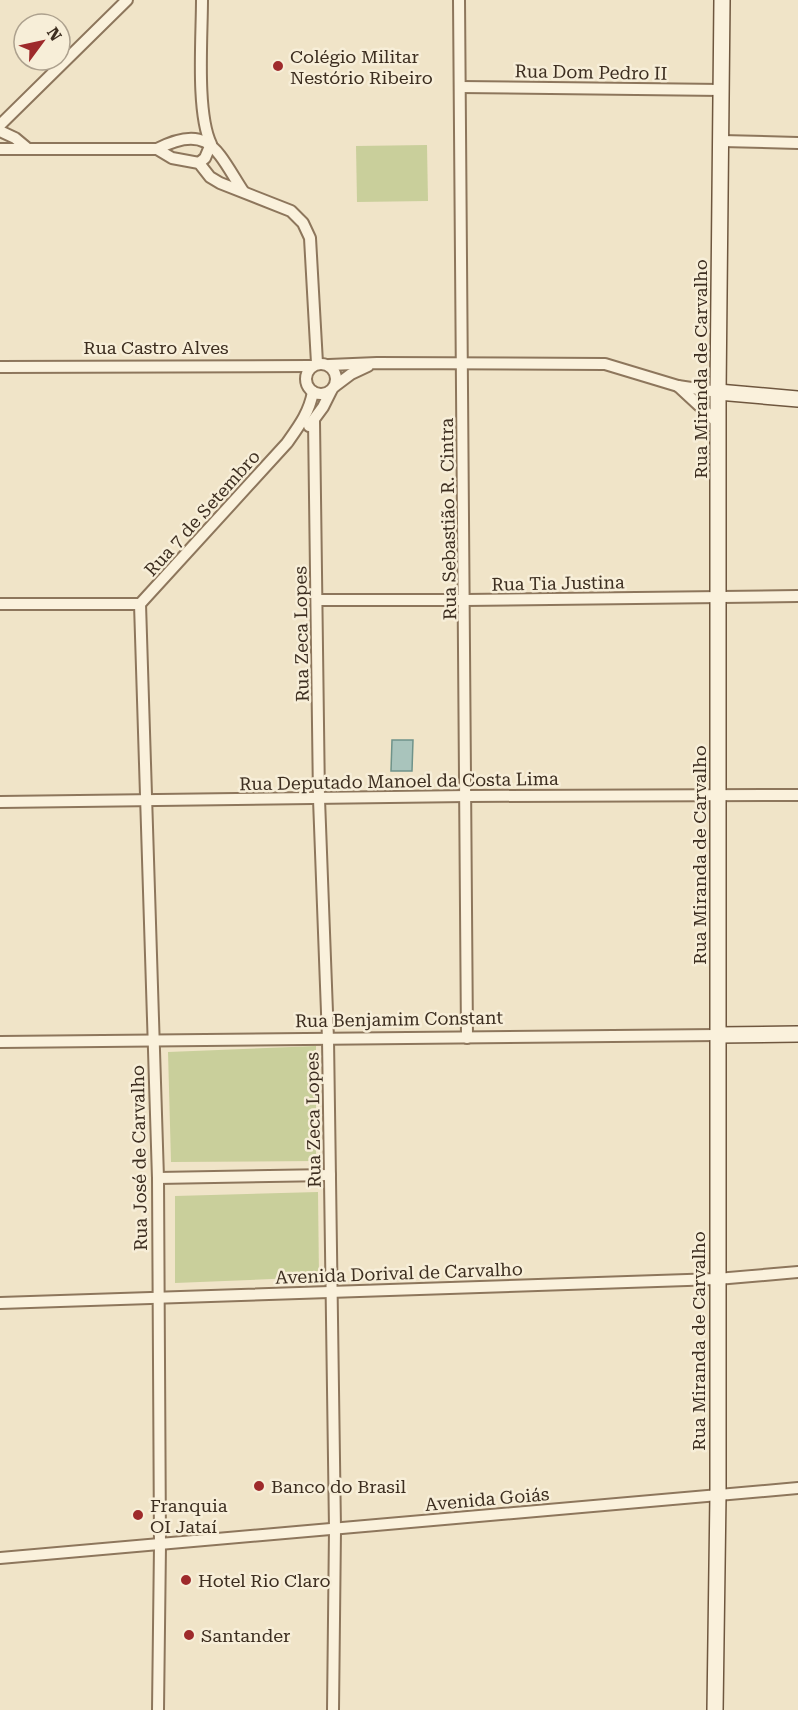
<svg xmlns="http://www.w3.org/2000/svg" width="798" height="1710" viewBox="0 0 798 1710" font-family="'Roboto Serif',serif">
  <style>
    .green { fill: #c9cf9b }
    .water { fill: #a9c4bc; stroke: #6f938a; stroke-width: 1.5 }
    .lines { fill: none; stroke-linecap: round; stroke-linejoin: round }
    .street-casing { stroke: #8d765c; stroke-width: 14 }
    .secondary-casing { stroke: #6f573f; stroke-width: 18 }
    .street { stroke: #faf1dc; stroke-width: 10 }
    .secondary { stroke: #faf1dc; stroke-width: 15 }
    .poi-dot { fill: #9e2a2b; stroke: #f7eed8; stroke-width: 2 }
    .labels { text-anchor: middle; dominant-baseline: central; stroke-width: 5; stroke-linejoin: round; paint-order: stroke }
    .poi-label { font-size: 18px; fill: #3d2e20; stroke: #f7eed8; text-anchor: start }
    .street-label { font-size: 18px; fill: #3d2e20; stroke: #f7eed8 }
  </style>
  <rect width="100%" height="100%" fill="#f0e4c8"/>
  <g class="green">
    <polygon points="427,145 428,201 357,202 356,146"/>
    <polygon points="316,1046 316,1161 171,1162 168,1052"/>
    <polygon points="318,1192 319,1277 175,1283 175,1196"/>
  </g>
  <polygon class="water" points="392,740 413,740 412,771 391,771"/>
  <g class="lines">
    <defs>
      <g id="street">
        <polyline points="459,0 467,1038"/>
        <polyline points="460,87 722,90"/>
        <polyline points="0,125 127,0"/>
        <polyline points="0,131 15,138 27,148"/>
        <polyline points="722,141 798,143"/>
        <path d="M0,149H157C209,122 217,151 243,191"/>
        <polyline points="157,149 172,158 199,163 210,177 220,183 291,211 303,223 310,238 317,363"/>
        <path d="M199,163L205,158L211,144C196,113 202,37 202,0"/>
        <circle cx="321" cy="379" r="15"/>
        <polyline points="329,365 377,363 605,364 678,386 718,392"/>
        <polyline points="0,367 311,366"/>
        <polyline points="335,386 351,374 368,366"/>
        <polyline points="678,386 718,423"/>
        <polyline points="314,421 319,799 328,1039 335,1529 333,1710"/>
        <polyline points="309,426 323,407 331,391"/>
        <polyline points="317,600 465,600 798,596"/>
        <polyline points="0,604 140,604"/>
        <polyline points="140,604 158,1178 160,1545 158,1710"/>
        <path d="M140,604L287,443C299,426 309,413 313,392"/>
        <polyline points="0,802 467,796 798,795"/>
        <polyline points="0,1042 718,1035"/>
        <polyline points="158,1178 330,1175"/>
        <polyline points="0,1303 717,1279 798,1272"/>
        <polyline points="0,1558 798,1488"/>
      </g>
      <g id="secondary">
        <polyline points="718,392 798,399"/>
        <polyline points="718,1035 798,1034"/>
        <polyline points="715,1710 718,1495 718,392 722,0"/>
      </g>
    </defs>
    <use href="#street" class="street-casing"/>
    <use href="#secondary" class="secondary-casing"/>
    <use href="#street" class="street"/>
    <use href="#secondary" class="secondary"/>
  </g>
  <g class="poi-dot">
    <circle cx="278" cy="66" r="6"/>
    <circle cx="259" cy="1486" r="6"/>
    <circle cx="138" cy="1515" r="6"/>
    <circle cx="186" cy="1580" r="6"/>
    <circle cx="189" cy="1635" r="6"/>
  </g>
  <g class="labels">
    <g class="poi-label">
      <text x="290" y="56">Colégio Militar<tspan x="290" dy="21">Nestório Ribeiro</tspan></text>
      <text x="271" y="1486">Banco do Brasil</text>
      <text x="150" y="1505">Franquia<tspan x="150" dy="21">OI Jataí</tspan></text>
      <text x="198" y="1580">Hotel Rio Claro</text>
      <text x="201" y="1635">Santander</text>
    </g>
    <g class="street-label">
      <text transform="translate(591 72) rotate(1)">Rua Dom Pedro II</text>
      <text x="156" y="347">Rua Castro Alves</text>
      <text transform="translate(700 369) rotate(-90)">Rua Miranda de Carvalho</text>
      <text transform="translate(202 513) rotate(-48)">Rua 7 de Setembro</text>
      <text transform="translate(448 519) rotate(-91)">Rua Sebastião R. Cintra</text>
      <text transform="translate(558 583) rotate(-1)">Rua Tia Justina</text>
      <text transform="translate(301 634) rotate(-91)">Rua Zeca Lopes</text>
      <text transform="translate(399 781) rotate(-1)">Rua Deputado Manoel da Costa Lima</text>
      <text transform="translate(699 855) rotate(-90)">Rua Miranda de Carvalho</text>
      <text transform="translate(399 1019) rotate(-1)">Rua Benjamim Constant</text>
      <text transform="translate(313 1120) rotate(-91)">Rua Zeca Lopes</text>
      <text transform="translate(139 1158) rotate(-91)">Rua José de Carvalho</text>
      <text transform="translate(399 1273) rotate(-2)">Avenida Dorival de Carvalho</text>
      <text transform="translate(698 1341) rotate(-90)">Rua Miranda de Carvalho</text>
      <text transform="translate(487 1499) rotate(-5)">Avenida Goiás</text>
    </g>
  </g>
  <g transform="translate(42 42) rotate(57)"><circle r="28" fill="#f7eed8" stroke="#ada18e" stroke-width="1.5"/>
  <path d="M0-4.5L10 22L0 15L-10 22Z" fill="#9e2a2b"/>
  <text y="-9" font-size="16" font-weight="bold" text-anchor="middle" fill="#3d2e20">N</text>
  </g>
</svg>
